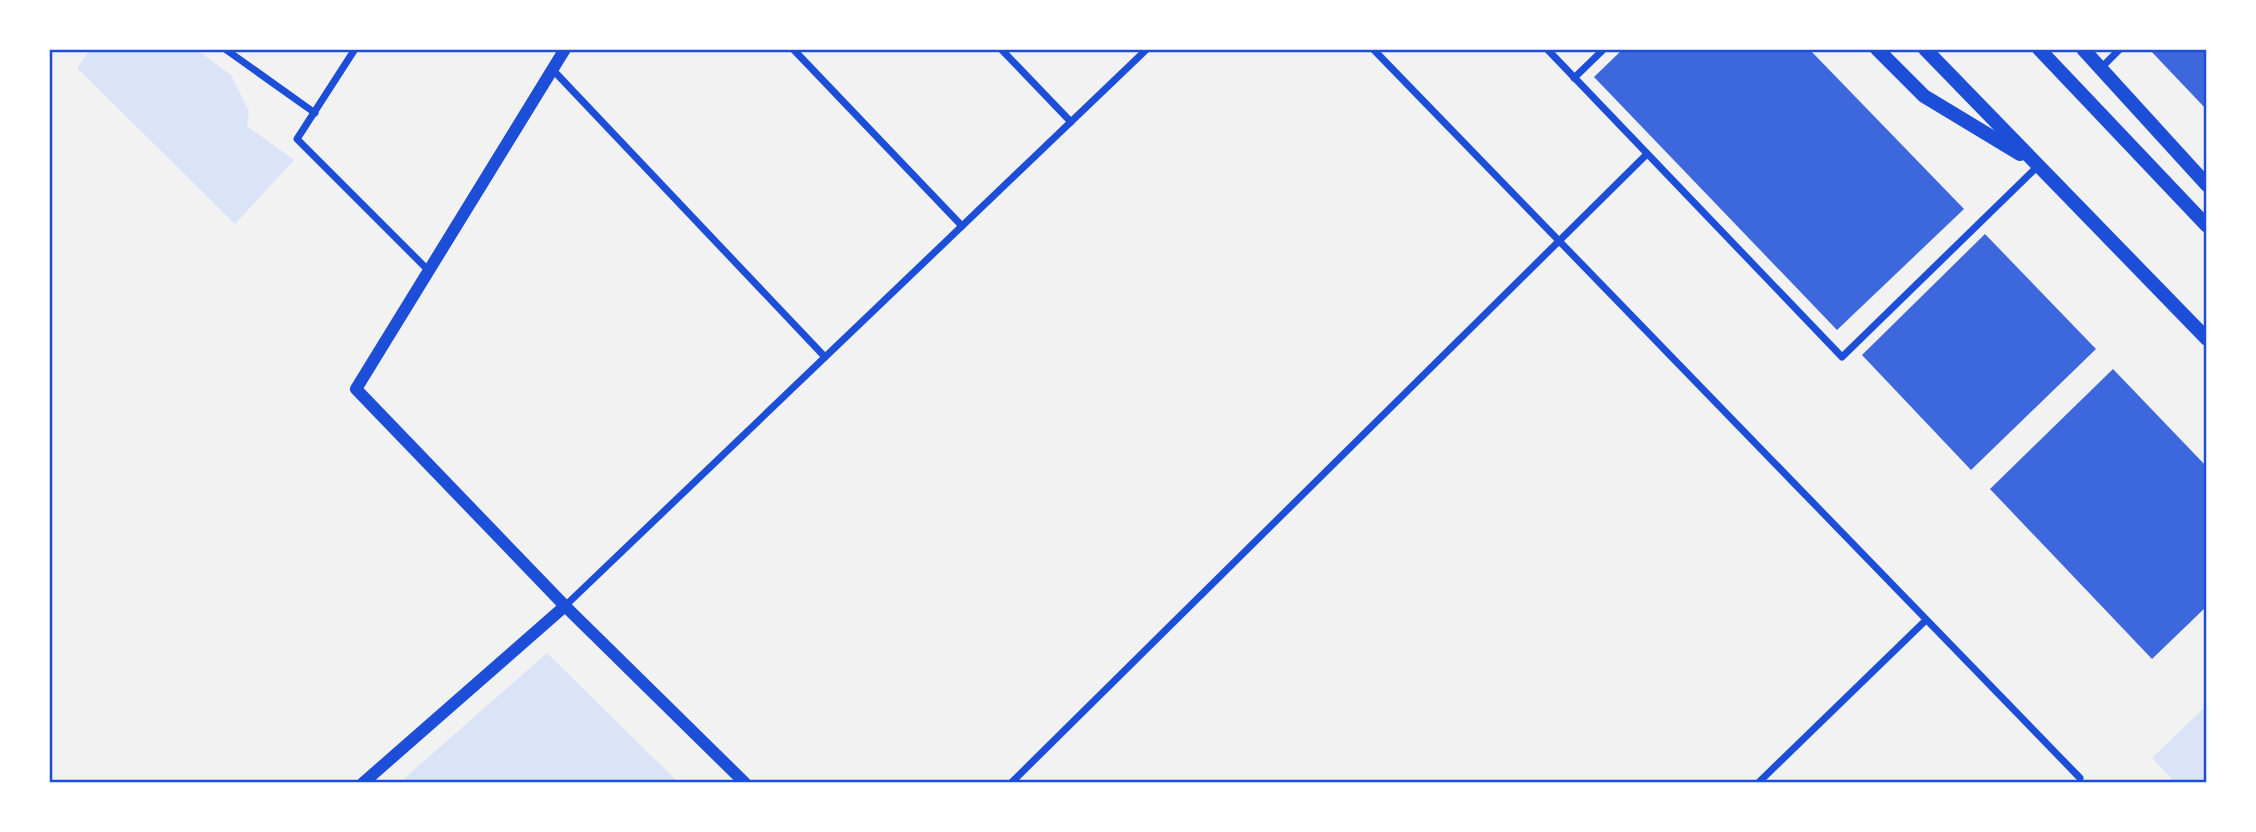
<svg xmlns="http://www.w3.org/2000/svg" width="2256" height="832" viewBox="0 0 2256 832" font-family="Lato,sans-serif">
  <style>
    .green { fill: #dbe4f7 }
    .building { fill: #3d67dc }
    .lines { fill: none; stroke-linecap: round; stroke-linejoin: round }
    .minor { stroke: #1d4ed8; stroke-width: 7 }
    .tertiary { stroke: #1d4ed8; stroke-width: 12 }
    .secondary { stroke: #1d4ed8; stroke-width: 14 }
    .neatline { fill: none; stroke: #1d4ed8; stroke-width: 2.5 }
  </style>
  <rect width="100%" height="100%" fill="#f2f2f2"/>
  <g class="green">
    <polygon points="91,49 196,49 231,75 249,111 247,126 294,160 235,224 77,68"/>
    <polygon points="547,653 679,783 399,783"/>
    <polygon points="2207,705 2207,783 2176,783 2152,758"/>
  </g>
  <g class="building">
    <polygon points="1623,49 1809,49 1964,209 1837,330 1594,77"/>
    <polygon points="2149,49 2207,49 2207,110"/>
    <polygon points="1985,234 2096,349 1971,470 1862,355"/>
    <polygon points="2113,369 2207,467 2207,606 2152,659 1990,489"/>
  </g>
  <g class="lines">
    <g class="minor">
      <polyline points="225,49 315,113"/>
      <polyline points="355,49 297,139 429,271"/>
      <polyline points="793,49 962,226"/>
      <polyline points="1001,49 1071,122"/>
      <polyline points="1373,49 2080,778"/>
      <polyline points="1547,49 1842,357 2039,165"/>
      <polyline points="2101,68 2120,49"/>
      <polyline points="553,70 825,357"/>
      <polyline points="1574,78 1604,49"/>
      <polyline points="565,606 1147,49"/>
      <polyline points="1011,783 1647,154"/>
      <polyline points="1758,783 1926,620"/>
    </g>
    <g class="tertiary">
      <polyline points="565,49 356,389 565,606 745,783"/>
      <polyline points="363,783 565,606"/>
    </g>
    <g class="secondary">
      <polyline points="1877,49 1924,96 2020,154"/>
      <polyline points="1925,49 2207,339"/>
      <polyline points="2039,49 2207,226"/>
      <polyline points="2083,49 2207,185"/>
    </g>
  </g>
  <rect width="2256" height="832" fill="none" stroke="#ffffff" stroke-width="102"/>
  <rect x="51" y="51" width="2154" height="730" class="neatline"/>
</svg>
